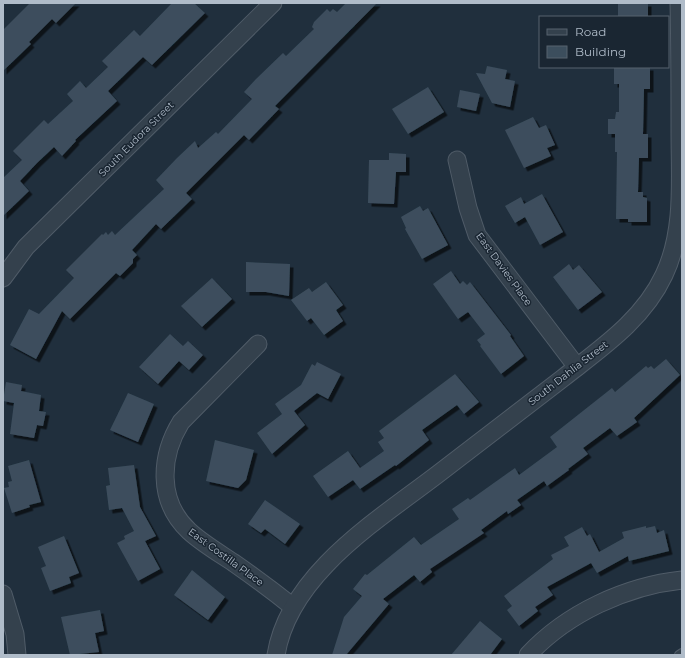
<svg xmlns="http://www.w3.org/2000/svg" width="685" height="658" viewBox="0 0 685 658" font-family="Montserrat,sans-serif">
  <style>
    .building { fill: #3c4e5d; filter: url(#shadow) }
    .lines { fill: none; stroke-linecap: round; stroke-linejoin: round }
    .service-casing { stroke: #505c68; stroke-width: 10 }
    .minor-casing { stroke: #505c68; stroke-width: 19 }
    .service { stroke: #34414d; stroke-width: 8 }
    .minor { stroke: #34414d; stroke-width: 17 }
    .labels { text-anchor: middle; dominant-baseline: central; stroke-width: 3; stroke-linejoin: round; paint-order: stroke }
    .street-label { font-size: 10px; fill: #b0bcc9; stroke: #1a2632 }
  </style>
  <defs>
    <filter id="shadow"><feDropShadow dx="3.5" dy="3.5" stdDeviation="0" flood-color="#0009"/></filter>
  </defs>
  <rect width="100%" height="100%" fill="#202f3d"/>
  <g class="building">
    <polygon points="30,3 76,3 56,23 52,19 29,42 31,44 3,71 3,30"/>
    <polygon points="172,3 194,3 205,13 152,65 143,57 108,91 117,101 75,140 76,141 62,156 54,147 37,163 20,181 29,191 3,216 3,178 22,160 13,151 44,120 48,124 73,101 67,94 80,81 86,88 108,67 102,61 134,30 140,36"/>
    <polygon points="346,3 377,3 275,106 279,109 249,140 244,135 186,193 192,199 161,229 156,224 132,250 137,255 133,259 133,263 120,276 116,273 70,319 62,311 36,359 10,345 29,309 39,314 74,278 66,270 102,234 103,235 106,232 108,235 112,231 115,235 164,189 156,180 177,158 195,141 198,148 216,132 218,134 252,99 244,92 256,79 283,53 286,56 314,29 312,27 314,22 327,9 330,12 333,9 337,12"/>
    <rect x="618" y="3" width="30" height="14"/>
    <polygon points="487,66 507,70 505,79 515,81 510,107 492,103 476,73 485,74"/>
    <polygon points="614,67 650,67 650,89 644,89 643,134 648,134 648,158 639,158 638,192 643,192 643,197 647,198 647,222 628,222 628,219 616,219 617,152 615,152 615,134 608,134 608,119 615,119 616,112 619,112 619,84 614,84"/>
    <polygon points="428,87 444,112 408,134 392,109"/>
    <polygon points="460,90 480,94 476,111 457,107"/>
    <polygon points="533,117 539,128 546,125 555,145 547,148 551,156 524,168 505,130"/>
    <polygon points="389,153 406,154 406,172 396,172 394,204 368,203 369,160 389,160"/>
    <polygon points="542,194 563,232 540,245 525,217 515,223 505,206 521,197 524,204"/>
    <polygon points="420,206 423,211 428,208 448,245 422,259 405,229 406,228 401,217"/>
    <polygon points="246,262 290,264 289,296 266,292 246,292"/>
    <polygon points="569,264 573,270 579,265 602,292 578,310 553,277"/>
    <polygon points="451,271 460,284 463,281 467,285 470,282 511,335 510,336 524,356 501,374 480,346 481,345 477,340 485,334 468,312 458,319 433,284"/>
    <polygon points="212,278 232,299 202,327 181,306"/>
    <polygon points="326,282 343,305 336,310 343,321 324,335 311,318 307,321 291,300 309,288 312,292"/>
    <polygon points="170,334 183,346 188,341 203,355 189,370 179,361 158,384 139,367"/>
    <polygon points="666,359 680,375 634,418 637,422 617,436 610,428 583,448 588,454 568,469 569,470 547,486 544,481 517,500 521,505 508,514 507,511 481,530 484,533 430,569 432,572 420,582 414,575 383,599 389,604 346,655 332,655 344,617 362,596 353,589 365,574 367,575 414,537 421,545 459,519 452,509 468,498 470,500 515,468 519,475 557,447 550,437 612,388 615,392 646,366 648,368 651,366 654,369"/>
    <polygon points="317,362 341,374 328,399 317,393 294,411 305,425 272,454 257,433 282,414 275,404 301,385 312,364 315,366"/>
    <polygon points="455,374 479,402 464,414 457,405 422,430 429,440 396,466 395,465 360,489 353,480 328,497 313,476 348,451 360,468 384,451 378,442 384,438 379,431"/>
    <polygon points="6,382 22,385 21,391 41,395 39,411 46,412 43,426 37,425 34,438 10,434 14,403 3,401"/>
    <polygon points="128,393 154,404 138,442 110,430"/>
    <polygon points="215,440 254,450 246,480 238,488 206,481"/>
    <polygon points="29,460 41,502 29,505 30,507 12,513 4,488 9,487 8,482 12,481 8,466"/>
    <polygon points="134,465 140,507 156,536 145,541 160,569 138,581 117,543 125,539 124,536 134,531 122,508 109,510 106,486 110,485 108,468"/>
    <polygon points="265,500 300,524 285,544 265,529 261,533 248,524"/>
    <polygon points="646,526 646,528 655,526 657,533 664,530 669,551 629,561 628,556 597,573 591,563 547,587 553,595 535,607 538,611 519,626 507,610 512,606 504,596 553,559 551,555 569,546 564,537 582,527 587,536 590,534 599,552 624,538 622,532"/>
    <polygon points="64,536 79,573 69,577 71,583 50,591 41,568 46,566 38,547"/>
    <polygon points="192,570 225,597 208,620 174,595"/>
    <polygon points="100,610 104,631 95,633 99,652 70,655 61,617"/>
    <polygon points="480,621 502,639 490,655 451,655"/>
  </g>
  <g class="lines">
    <defs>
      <polyline id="service" points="679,655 682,653"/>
      <g id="minor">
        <polyline points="457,160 468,208 477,235 577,367"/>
        <polyline points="3,278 26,247 273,3"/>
        <path d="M258,344L181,422C160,456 157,501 189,531C202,543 219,553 234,563C254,577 273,591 293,607"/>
        <polyline points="3,594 15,634 17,655"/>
        <path d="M276,655C289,574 378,520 438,474C480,442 521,410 563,378C601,348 643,320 664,275C685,231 680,179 680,132C680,89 680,46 679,3"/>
        <path d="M528,655C567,613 626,586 682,580"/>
      </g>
    </defs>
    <use href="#service" class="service-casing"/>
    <use href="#minor" class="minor-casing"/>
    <use href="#service" class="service"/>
    <use href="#minor" class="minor"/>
  </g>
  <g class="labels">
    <g class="street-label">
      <text transform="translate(136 139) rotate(-45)">South Eudora Street</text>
      <text transform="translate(504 269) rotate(54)">East Davies Place</text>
      <text transform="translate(568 373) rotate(-38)">South Dahlia Street</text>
      <text transform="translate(226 557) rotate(36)">East Costilla Place</text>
    </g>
  </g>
  <rect width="685" height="658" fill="none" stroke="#b0bcc9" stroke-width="8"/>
  <rect x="539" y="16" width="130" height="52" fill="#1a2632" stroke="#56626e"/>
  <rect x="547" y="29" width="20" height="6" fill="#34414d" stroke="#56626e"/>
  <text x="575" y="36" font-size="12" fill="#b0bcc9">Road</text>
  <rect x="547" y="46" width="20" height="12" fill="#3c4e5d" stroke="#56626e"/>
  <text x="575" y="56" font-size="12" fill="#b0bcc9">Building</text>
</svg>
